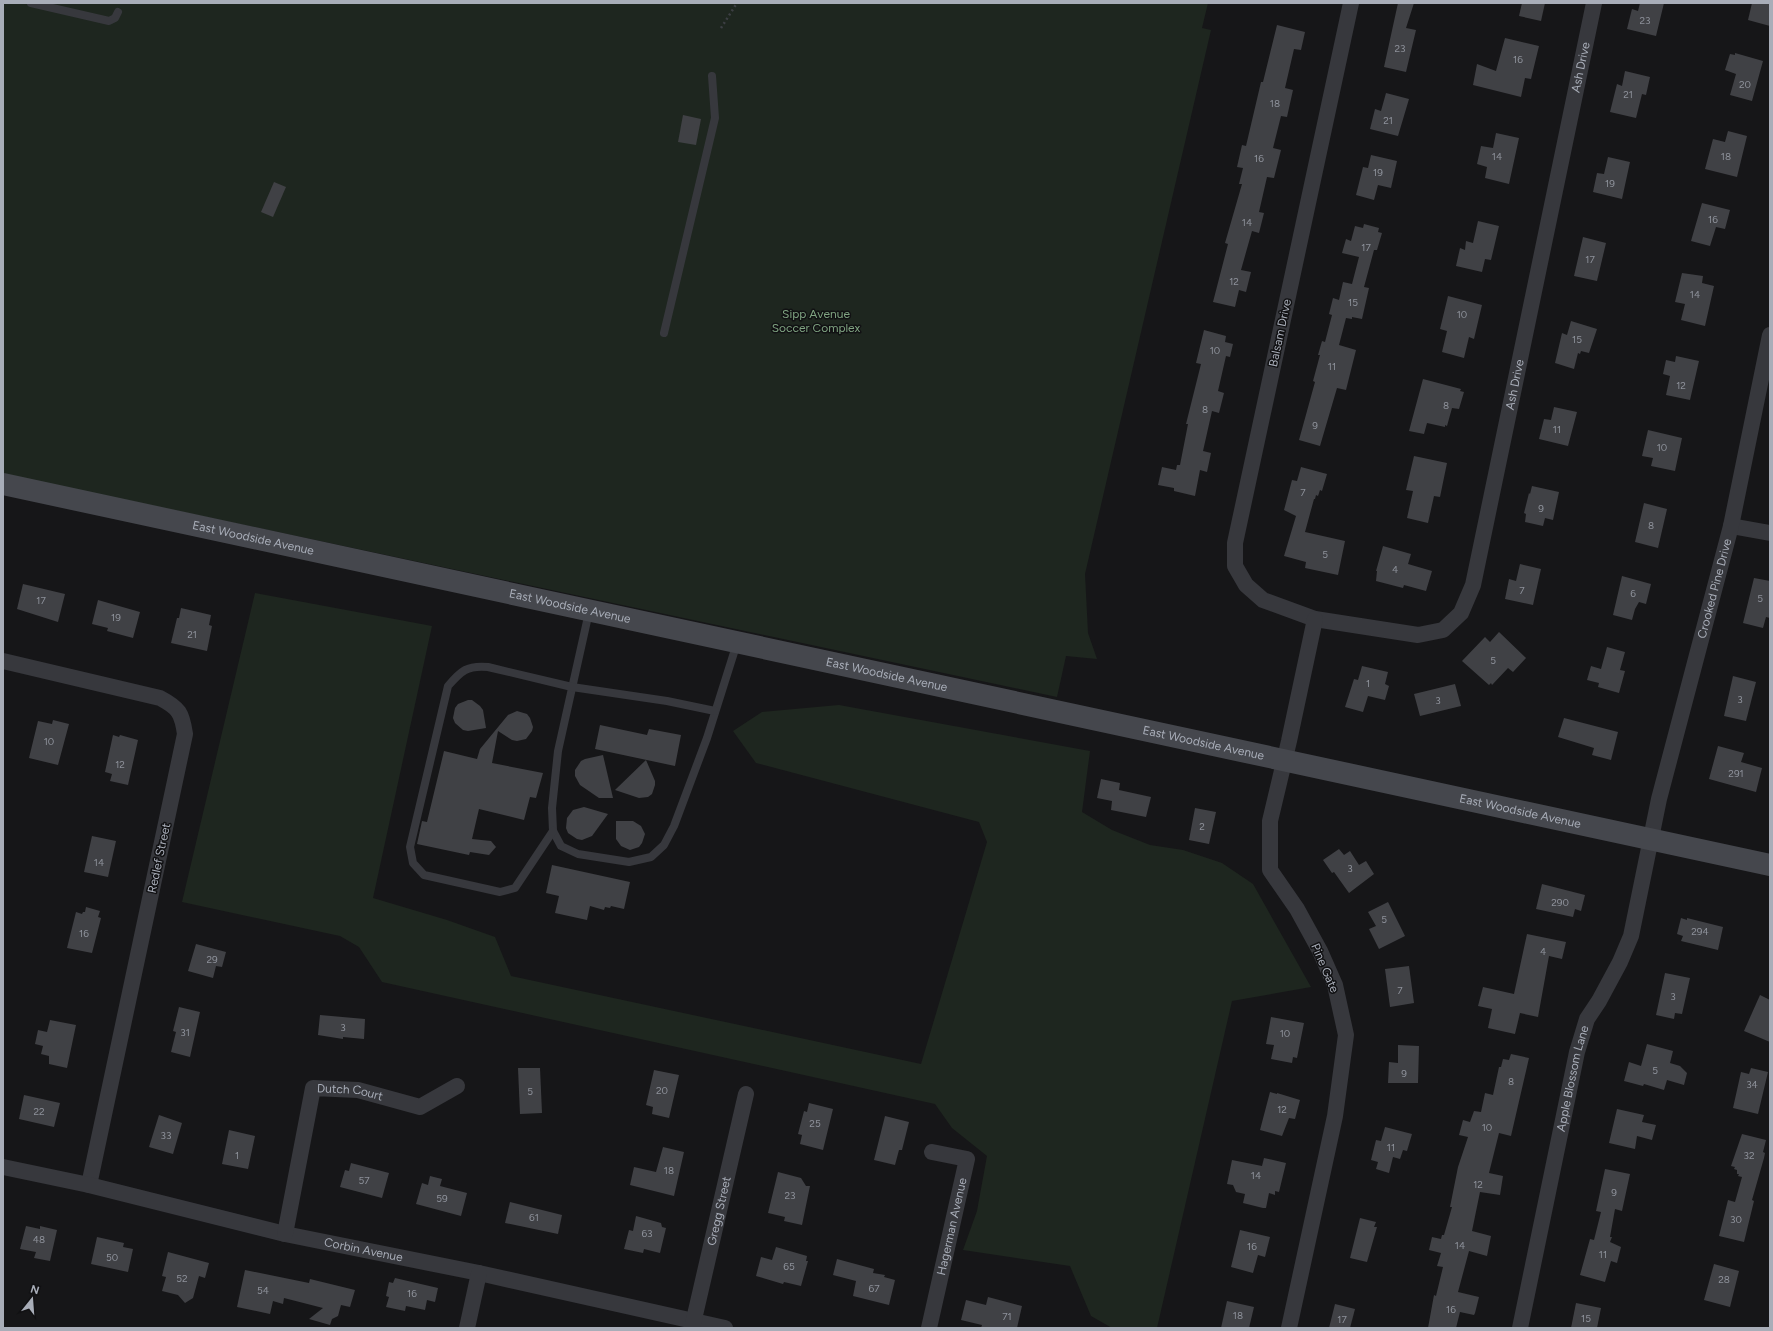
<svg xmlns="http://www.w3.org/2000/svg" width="1773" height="1331" viewBox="0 0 1773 1331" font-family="Figtree,sans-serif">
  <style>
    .green { fill: #1e261f }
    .building { fill: #404145 }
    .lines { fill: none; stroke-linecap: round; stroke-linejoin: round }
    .path { stroke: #3d3f44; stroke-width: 2.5; stroke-dasharray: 2 3; stroke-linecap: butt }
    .service { stroke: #37383d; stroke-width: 8 }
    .minor { stroke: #37383d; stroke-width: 16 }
    .secondary { stroke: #45474d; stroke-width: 22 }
    .labels { text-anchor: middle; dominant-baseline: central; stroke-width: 3; stroke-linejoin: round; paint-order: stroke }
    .number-label { font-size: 10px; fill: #8e929b }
    .street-label { font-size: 12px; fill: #a8adb8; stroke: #111113 }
    .park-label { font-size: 12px; fill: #7fa381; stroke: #111113 }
  </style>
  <rect width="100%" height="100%" fill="#161618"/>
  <g class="green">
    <polygon points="3,3 1208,3 1202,28 1211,30 1085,574 1088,633 1097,659 1066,656 1057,697 3,474"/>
    <polygon points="255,593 432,626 373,898 447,920 495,937 511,976 921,1064 987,842 979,822 756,763 733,731 762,712 839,705 1090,751 1082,812 1112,830 1150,845 1183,850 1222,863 1253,884 1311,987 1232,1001 1157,1328 1112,1328 1091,1316 1070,1266 963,1250 977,1211 987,1156 952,1128 935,1104 382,982 359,947 340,936 182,902"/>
  </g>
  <g class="building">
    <polygon points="1398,3 1414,3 1406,28 1416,30 1406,72 1384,67"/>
    <polygon points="1522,3 1545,3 1541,21 1519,16"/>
    <polygon points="1640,3 1664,3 1656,36 1627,29 1632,9 1638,11"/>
    <polygon points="1752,3 1770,3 1770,26 1748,20"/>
    <polygon points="1277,25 1305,32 1301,50 1294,49 1285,88 1293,90 1287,117 1281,116 1273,148 1281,150 1274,178 1267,177 1259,212 1264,213 1259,233 1252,231 1241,270 1251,272 1246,292 1239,290 1235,307 1213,302 1228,244 1225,243 1242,184 1239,184 1243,168 1237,167 1242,145 1246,146 1261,82 1263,82"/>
    <polygon points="1505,38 1539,46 1531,79 1525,78 1521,97 1473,85 1477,64 1496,71"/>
    <polygon points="1735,53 1763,61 1752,101 1730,95 1736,74 1725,70 1730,54 1735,55"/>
    <polygon points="1625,71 1650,77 1646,95 1642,94 1636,118 1610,112 1617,84 1622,86"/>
    <polygon points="1386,93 1409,99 1398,136 1370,129 1375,109 1381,111"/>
    <polygon points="683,115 701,119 696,145 678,142"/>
    <polygon points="1728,131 1747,136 1737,177 1705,169 1713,139 1725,142"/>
    <polygon points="1496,133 1519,138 1509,184 1485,178 1487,167 1477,164 1481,146 1493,148"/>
    <polygon points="1371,155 1397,161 1391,188 1378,185 1374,200 1356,195 1363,167 1368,168"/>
    <polygon points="1608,157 1630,162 1622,199 1593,192 1597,173 1604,174"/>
    <polygon points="274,182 286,187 273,217 261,212"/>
    <polygon points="1702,203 1730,210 1725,229 1716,227 1710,246 1691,241"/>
    <polygon points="1478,221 1499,226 1491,260 1485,259 1482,272 1456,266 1460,248 1465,250 1466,241 1473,243"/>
    <polygon points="1364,224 1379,228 1378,232 1382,233 1377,250 1374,250 1364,287 1369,288 1362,319 1352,317 1352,319 1346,318 1339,345 1356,350 1346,390 1337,388 1320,446 1299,440 1315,382 1313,381 1320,355 1318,355 1322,341 1325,342 1332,315 1329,314 1333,298 1339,300 1343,282 1352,284 1359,257 1342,253 1346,239 1351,241 1355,226 1363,228"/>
    <polygon points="1583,237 1606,243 1597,281 1574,276"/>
    <polygon points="1682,273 1703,276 1702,283 1714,286 1705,326 1681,320 1685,304 1675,302"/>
    <polygon points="1448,296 1482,305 1474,339 1469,337 1464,358 1442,352 1447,331 1440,329"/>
    <polygon points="1571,321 1597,329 1589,353 1581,351 1580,354 1578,353 1574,369 1555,363 1562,333 1567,335"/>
    <polygon points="1204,330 1226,336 1225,342 1233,344 1230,357 1226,356 1218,391 1224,393 1219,413 1212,411 1203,451 1211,453 1207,472 1200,470 1195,496 1174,491 1174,488 1158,485 1162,467 1176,470 1177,465 1180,465 1188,424 1186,424 1201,364 1196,363"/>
    <polygon points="1676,356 1699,361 1690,400 1666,395 1670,376 1663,374 1666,360 1675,362"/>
    <polygon points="1423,379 1461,389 1460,391 1464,392 1459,409 1452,408 1447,426 1445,425 1445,427 1427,423 1424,434 1409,431"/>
    <polygon points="1554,407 1577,412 1568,446 1539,439 1544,419 1551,420"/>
    <polygon points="1648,430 1682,438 1675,471 1651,466 1653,458 1642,456"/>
    <polygon points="1414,456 1447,463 1440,497 1434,496 1428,523 1407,518 1413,491 1406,490"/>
    <polygon points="1301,467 1327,474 1322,491 1320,490 1318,496 1316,495 1315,499 1314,499 1305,532 1345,541 1338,575 1305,568 1306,562 1284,556 1296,516 1284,510 1292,480 1297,481"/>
    <polygon points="1532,486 1559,492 1553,520 1545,518 1543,526 1525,522 1526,514 1524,513 1529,493 1530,494"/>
    <polygon points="1644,503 1667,509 1658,548 1635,542"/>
    <polygon points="1383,546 1411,554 1408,564 1432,571 1426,591 1404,585 1403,588 1376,581 1377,571 1376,571"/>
    <polygon points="1520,564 1541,569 1533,605 1505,599 1509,579 1516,581"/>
    <polygon points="1622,576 1651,584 1646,604 1639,602 1635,609 1632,620 1613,615"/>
    <polygon points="1754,578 1770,581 1770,618 1766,617 1763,628 1743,623"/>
    <polygon points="23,584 65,594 58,622 17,609"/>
    <polygon points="98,600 140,612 133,638 107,631 108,628 92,624"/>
    <polygon points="181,608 211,615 209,625 212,626 207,651 171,643 177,618 179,618"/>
    <polygon points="1499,632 1526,658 1513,672 1508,668 1492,685 1491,683 1489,685 1462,661 1485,637 1490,642"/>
    <polygon points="1607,647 1625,652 1620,670 1625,671 1619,693 1598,687 1599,683 1587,680 1591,666 1601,669"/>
    <polygon points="1362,666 1388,672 1385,684 1389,686 1385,700 1368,696 1363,712 1345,707 1354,679 1358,680"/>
    <polygon points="1733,676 1756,682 1746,721 1724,716"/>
    <polygon points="1455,684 1461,706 1420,716 1414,694"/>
    <polygon points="468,700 472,700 480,706 483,710 486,728 468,731 463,730 455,723 453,718 455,708 458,704"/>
    <polygon points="517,711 527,714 530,718 533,727 532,731 526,739 517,741 512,740 498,731 492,763 543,773 536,798 530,797 524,820 479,809 472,839 491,841 496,847 489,855 470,852 469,855 417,844 422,821 427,822 444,751 477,759 480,749 508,715"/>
    <polygon points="1564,718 1618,732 1611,760 1592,755 1594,748 1558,737"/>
    <polygon points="53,720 69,724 58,765 29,758 38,721 52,724"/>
    <polygon points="600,725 647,735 649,729 681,735 675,766 595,749"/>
    <polygon points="113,735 119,737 120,735 138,740 128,785 110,781 112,774 105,772"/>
    <polygon points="1718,746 1744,753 1741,762 1762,768 1756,792 1709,779"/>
    <polygon points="603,755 613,798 599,798 580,785 575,776 575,770 581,761 585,759"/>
    <polygon points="646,760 655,781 655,785 652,794 648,797 639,798 615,790"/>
    <polygon points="1101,779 1120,783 1119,790 1151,797 1146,817 1111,810 1112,801 1097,798"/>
    <polygon points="584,807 608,814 592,836 582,840 577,839 568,833 566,828 567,818 573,810"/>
    <polygon points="1195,808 1216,812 1209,844 1189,840"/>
    <polygon points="616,821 633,821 641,826 645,834 642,843 639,847 630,850 621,846 616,839"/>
    <polygon points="92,836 116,841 108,877 84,872"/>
    <polygon points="1339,849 1344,855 1350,851 1359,865 1366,861 1374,874 1349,893 1334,872 1332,873 1323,860"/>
    <polygon points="552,865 630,882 624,909 611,906 610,908 605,907 604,910 590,906 587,920 555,913 559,896 546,893"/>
    <polygon points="1542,884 1585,895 1581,911 1575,909 1573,917 1536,909"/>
    <polygon points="1388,902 1405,936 1379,949 1369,929 1376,926 1368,912"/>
    <polygon points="86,907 100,911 98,917 101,918 92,953 67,948 76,912 82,914 83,912 85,912"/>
    <polygon points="1681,918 1687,920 1687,918 1723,927 1718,950 1681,941 1683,936 1677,934"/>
    <polygon points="1527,934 1566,942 1562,959 1549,956 1538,1017 1520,1013 1515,1034 1488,1028 1492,1009 1478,1006 1483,987 1514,994"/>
    <polygon points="196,944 226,952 222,967 216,966 213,978 188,971"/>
    <polygon points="1409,966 1414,1003 1390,1007 1385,969"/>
    <polygon points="1665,973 1690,978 1682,1014 1675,1013 1674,1019 1656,1015"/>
    <polygon points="1760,995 1770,1000 1770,1042 1744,1031"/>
    <polygon points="179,1007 200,1012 190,1057 171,1052 176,1032 173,1031"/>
    <polygon points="320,1015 365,1019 364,1039 343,1037 343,1039 318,1035"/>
    <polygon points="1271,1017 1304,1023 1297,1058 1293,1057 1292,1063 1271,1059 1274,1045 1266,1044"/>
    <polygon points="50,1020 76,1025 67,1068 49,1064 49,1056 41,1054 43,1046 35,1044 38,1030 47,1032"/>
    <polygon points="1647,1044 1673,1051 1670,1063 1680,1066 1687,1073 1684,1085 1667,1080 1664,1090 1644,1084 1643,1086 1624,1081 1629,1062 1641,1066"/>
    <polygon points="1398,1045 1419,1046 1418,1083 1388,1083 1389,1062 1398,1063"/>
    <polygon points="1511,1054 1529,1058 1511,1136 1499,1133 1489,1173 1503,1176 1500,1195 1480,1192 1472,1231 1491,1236 1487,1256 1469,1251 1458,1292 1479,1297 1475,1313 1474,1315 1460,1312 1456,1328 1428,1328 1434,1295 1436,1296 1443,1267 1437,1266 1441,1253 1429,1250 1432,1237 1441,1239 1442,1235 1444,1235 1452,1207 1450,1207 1458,1167 1468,1137 1459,1135 1463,1120 1470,1122 1474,1111 1481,1112 1485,1093 1493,1095 1499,1067 1501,1067 1503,1059 1509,1060"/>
    <polygon points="518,1068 540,1068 542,1113 520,1114"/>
    <polygon points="1751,1068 1768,1072 1758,1114 1733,1108 1741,1072 1749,1074"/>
    <polygon points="654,1070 679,1075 669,1118 652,1114 653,1107 646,1105"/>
    <polygon points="1270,1092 1277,1094 1277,1093 1300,1100 1295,1119 1289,1118 1282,1136 1260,1130"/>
    <polygon points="24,1095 60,1103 54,1127 19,1119"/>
    <polygon points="809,1103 833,1109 823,1150 800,1144 802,1135 798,1134 804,1111 807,1112"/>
    <polygon points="1617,1109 1644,1115 1642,1122 1656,1125 1652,1140 1637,1136 1635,1149 1609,1143"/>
    <polygon points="159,1115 182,1123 173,1154 149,1147"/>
    <polygon points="885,1116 909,1122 902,1150 899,1150 895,1165 874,1160"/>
    <polygon points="1385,1127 1412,1134 1407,1151 1403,1150 1400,1159 1393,1157 1389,1173 1376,1169 1378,1162 1371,1160 1376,1140 1381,1141"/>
    <polygon points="229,1130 255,1136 248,1169 222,1164"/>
    <polygon points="1742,1134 1766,1140 1763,1152 1765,1153 1764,1158 1752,1200 1754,1201 1744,1242 1719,1236 1728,1200 1735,1202 1742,1177 1738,1176 1739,1174 1737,1174 1737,1170 1734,1169 1735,1167 1731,1166"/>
    <polygon points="663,1147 684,1152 674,1196 630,1185 634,1167 656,1172"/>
    <polygon points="1264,1158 1286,1163 1279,1192 1275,1191 1275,1195 1269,1193 1266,1208 1263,1208 1243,1203 1245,1194 1236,1192 1233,1185 1227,1184 1232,1160 1262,1166"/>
    <polygon points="351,1163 389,1173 382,1198 340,1187 345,1170 349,1171"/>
    <polygon points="1605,1169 1630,1174 1622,1211 1615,1209 1610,1237 1612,1237 1610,1242 1621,1247 1617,1263 1611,1261 1605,1282 1580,1275 1590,1239 1594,1240 1601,1212 1596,1211"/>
    <polygon points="778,1172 801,1178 806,1186 810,1186 802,1225 784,1221 785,1217 768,1213"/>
    <polygon points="430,1176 442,1179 440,1186 467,1193 461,1216 416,1204 422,1183 428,1185"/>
    <polygon points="510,1202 562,1215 558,1234 505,1223"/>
    <polygon points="636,1216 661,1223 662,1227 666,1228 660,1253 644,1249 643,1253 624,1249 629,1230 633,1231"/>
    <polygon points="1360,1218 1376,1222 1374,1227 1377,1227 1367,1262 1350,1258"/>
    <polygon points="26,1226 40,1229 40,1226 57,1230 50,1261 34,1258 36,1252 20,1249"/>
    <polygon points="1240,1230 1270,1237 1265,1257 1258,1255 1253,1273 1231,1267"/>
    <polygon points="97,1237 124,1243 123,1247 133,1249 128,1272 91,1264"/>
    <polygon points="776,1247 807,1256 806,1261 808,1261 801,1286 784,1282 783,1284 756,1276 761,1257 772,1260"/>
    <polygon points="168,1252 209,1263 205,1278 199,1276 193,1298 185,1303 178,1295 162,1291 166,1277 162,1276"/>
    <polygon points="837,1259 874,1269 873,1273 885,1275 884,1277 895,1280 889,1305 853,1296 856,1281 833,1275"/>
    <polygon points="1714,1264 1739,1271 1730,1307 1704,1300"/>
    <polygon points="245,1270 309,1283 310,1279 355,1290 350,1307 341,1305 338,1316 332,1319 330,1325 309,1319 323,1308 284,1298 283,1304 273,1301 270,1314 237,1307"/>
    <polygon points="395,1278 438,1288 435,1302 427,1300 425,1310 406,1306 405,1311 386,1307 389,1297 386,1296 389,1282 393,1283"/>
    <polygon points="988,1297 1022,1306 1017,1328 981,1328 982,1325 961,1320 966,1300 986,1305"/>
    <polygon points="1227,1301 1254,1307 1249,1328 1221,1328"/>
    <polygon points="1576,1303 1601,1308 1597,1328 1571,1328"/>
    <polygon points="1335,1304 1355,1309 1350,1328 1329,1328"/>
  </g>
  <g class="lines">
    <polyline class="path" points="721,28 737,3"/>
    <g class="service">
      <polyline points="31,3 109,21 115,18 118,12"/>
      <polyline points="664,333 715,118 712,76"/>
      <polyline points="589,612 558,751 552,808 553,831 561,846 578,854 629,862 651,857 664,845 674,826 707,738 737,643"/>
      <path d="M553,831L515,888L500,892L424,875L413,863L410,847L448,686C461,671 467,665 488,667L572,687L667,701L715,711"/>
    </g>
    <g class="minor">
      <path id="s1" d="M1351,3L1235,543V566L1246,585L1263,600L1315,619L1418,635L1443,630L1461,613L1473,585L1594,3"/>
      <polyline points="1731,526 1770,533"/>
      <path d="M3,661L160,698C179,708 182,713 185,734L89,1185"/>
      <path id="s2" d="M3,1167L89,1185L285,1234L479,1273L725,1328"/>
      <path id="s3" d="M285,1234L313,1088L358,1090L420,1107L457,1086"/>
      <polyline points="467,1328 479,1273"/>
      <path id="s4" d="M692,1328L746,1094"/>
      <path id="s5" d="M929,1328L967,1159L932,1152"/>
      <polyline points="1289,1328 1335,1116 1346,1035 1335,985 1320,951 1297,909 1270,870 1270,821 1289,741 1315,619"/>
      <path id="s6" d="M1520,1328L1577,1052L1587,1019L1599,1001L1620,962L1631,936L1659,799L1731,526L1770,335"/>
    </g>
    <path class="secondary" id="s7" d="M3,484L1770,865"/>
  </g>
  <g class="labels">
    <g class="number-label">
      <text x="1645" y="20">23</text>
      <text x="1400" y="48">23</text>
      <text x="1518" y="59">16</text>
      <text x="1745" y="84">20</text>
      <text x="1628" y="94">21</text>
      <text x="1275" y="103">18</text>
      <text x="1388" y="120">21</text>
      <text x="1497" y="156">14</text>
      <text x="1726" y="156">18</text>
      <text x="1259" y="158">16</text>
      <text x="1378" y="172">19</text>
      <text x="1610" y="183">19</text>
      <text x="1713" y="219">16</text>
      <text x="1247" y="222">14</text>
      <text x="1366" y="247">17</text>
      <text x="1590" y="259">17</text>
      <text x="1234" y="281">12</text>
      <text x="1695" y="294">14</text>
      <text x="1353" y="302">15</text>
      <text x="1462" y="314">10</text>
      <text x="1577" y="339">15</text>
      <text x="1215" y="350">10</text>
      <text x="1332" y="366">11</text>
      <text x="1681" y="385">12</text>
      <text x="1446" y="405">8</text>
      <text x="1205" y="409">8</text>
      <text x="1315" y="425">9</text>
      <text x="1557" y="429">11</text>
      <text x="1662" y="447">10</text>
      <text x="1303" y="492">7</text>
      <text x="1541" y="508">9</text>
      <text x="1651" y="525">8</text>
      <text x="1325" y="554">5</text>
      <text x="1395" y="569">4</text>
      <text x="1522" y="590">7</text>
      <text x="1633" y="593">6</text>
      <text x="1760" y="598">5</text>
      <text x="41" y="600">17</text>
      <text x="116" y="617">19</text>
      <text x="192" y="634">21</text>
      <text x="1493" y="660">5</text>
      <text x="1368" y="683">1</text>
      <text x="1740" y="699">3</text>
      <text x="1438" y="700">3</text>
      <text x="49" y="741">10</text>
      <text x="120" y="764">12</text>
      <text x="1736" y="773">291</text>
      <text x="1202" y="826">2</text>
      <text x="99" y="862">14</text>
      <text x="1350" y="868">3</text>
      <text x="1560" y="902">290</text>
      <text x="1384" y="919">5</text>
      <text x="1700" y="931">294</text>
      <text x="84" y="933">16</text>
      <text x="1543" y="951">4</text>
      <text x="212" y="959">29</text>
      <text x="1400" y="990">7</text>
      <text x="1673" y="996">3</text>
      <text x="343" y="1027">3</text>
      <text x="185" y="1032">31</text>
      <text x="1285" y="1033">10</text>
      <text x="1655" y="1070">5</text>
      <text x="1404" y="1073">9</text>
      <text x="1511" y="1081">8</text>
      <text x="1752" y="1084">34</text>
      <text x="662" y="1090">20</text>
      <text x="530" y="1091">5</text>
      <text x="1282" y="1109">12</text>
      <text x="39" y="1111">22</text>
      <text x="815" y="1123">25</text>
      <text x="1487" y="1127">10</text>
      <text x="166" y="1135">33</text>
      <text x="1391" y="1147">11</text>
      <text x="237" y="1155">1</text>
      <text x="1749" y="1155">32</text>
      <text x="669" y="1170">18</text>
      <text x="1256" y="1175">14</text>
      <text x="364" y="1180">57</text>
      <text x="1478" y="1184">12</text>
      <text x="1614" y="1192">9</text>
      <text x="790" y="1195">23</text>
      <text x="442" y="1198">59</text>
      <text x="534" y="1217">61</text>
      <text x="1736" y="1219">30</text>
      <text x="647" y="1233">63</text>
      <text x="39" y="1239">48</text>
      <text x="1460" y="1245">14</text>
      <text x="1252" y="1246">16</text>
      <text x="1603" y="1254">11</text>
      <text x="112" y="1257">50</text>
      <text x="789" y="1266">65</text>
      <text x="182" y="1278">52</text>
      <text x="1724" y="1279">28</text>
      <text x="874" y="1288">67</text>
      <text x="263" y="1290">54</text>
      <text x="412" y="1293">16</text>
      <text x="1451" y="1309">16</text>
      <text x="1238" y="1315">18</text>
      <text x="1007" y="1316">71</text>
      <text x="1586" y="1318">15</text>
      <text x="1342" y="1319">17</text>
    </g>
    <g class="street-label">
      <text stroke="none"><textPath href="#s1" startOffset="1389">Ash Drive</textPath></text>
      <text transform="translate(1280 333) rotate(-78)">Balsam Drive</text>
      <text stroke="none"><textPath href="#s1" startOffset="1065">Ash Drive</textPath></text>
      <text stroke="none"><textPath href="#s7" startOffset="256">East Woodside Avenue</textPath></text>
      <text stroke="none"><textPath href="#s6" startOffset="768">Crooked Pine Drive</textPath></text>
      <text stroke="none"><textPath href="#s7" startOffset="580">East Woodside Avenue</textPath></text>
      <text stroke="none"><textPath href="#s7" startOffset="904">East Woodside Avenue</textPath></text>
      <text stroke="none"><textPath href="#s7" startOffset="1228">East Woodside Avenue</textPath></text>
      <text stroke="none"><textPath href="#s7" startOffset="1552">East Woodside Avenue</textPath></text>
      <text transform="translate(159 858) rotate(-78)">Redlef Street</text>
      <text transform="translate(1325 968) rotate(67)">Pine Gate</text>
      <text stroke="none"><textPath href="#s6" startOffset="255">Apple Blossom Lane</textPath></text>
      <text stroke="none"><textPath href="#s3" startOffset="186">Dutch Court</textPath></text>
      <text stroke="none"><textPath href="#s4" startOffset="120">Gregg Street</textPath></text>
      <text stroke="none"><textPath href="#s5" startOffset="104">Hagerman Avenue</textPath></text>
      <text stroke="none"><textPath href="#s2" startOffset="370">Corbin Avenue</textPath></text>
    </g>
    <g class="park-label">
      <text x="816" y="314">Sipp Avenue<tspan x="816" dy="14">Soccer Complex</tspan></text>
    </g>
  </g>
  <rect width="1773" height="1331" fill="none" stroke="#a8adb8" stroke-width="8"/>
  <g transform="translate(32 1299) rotate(17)" stroke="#111113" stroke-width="3" paint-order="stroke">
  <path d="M0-3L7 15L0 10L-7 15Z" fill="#a8adb8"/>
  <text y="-6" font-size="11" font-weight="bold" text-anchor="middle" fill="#a8adb8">N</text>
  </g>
</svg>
